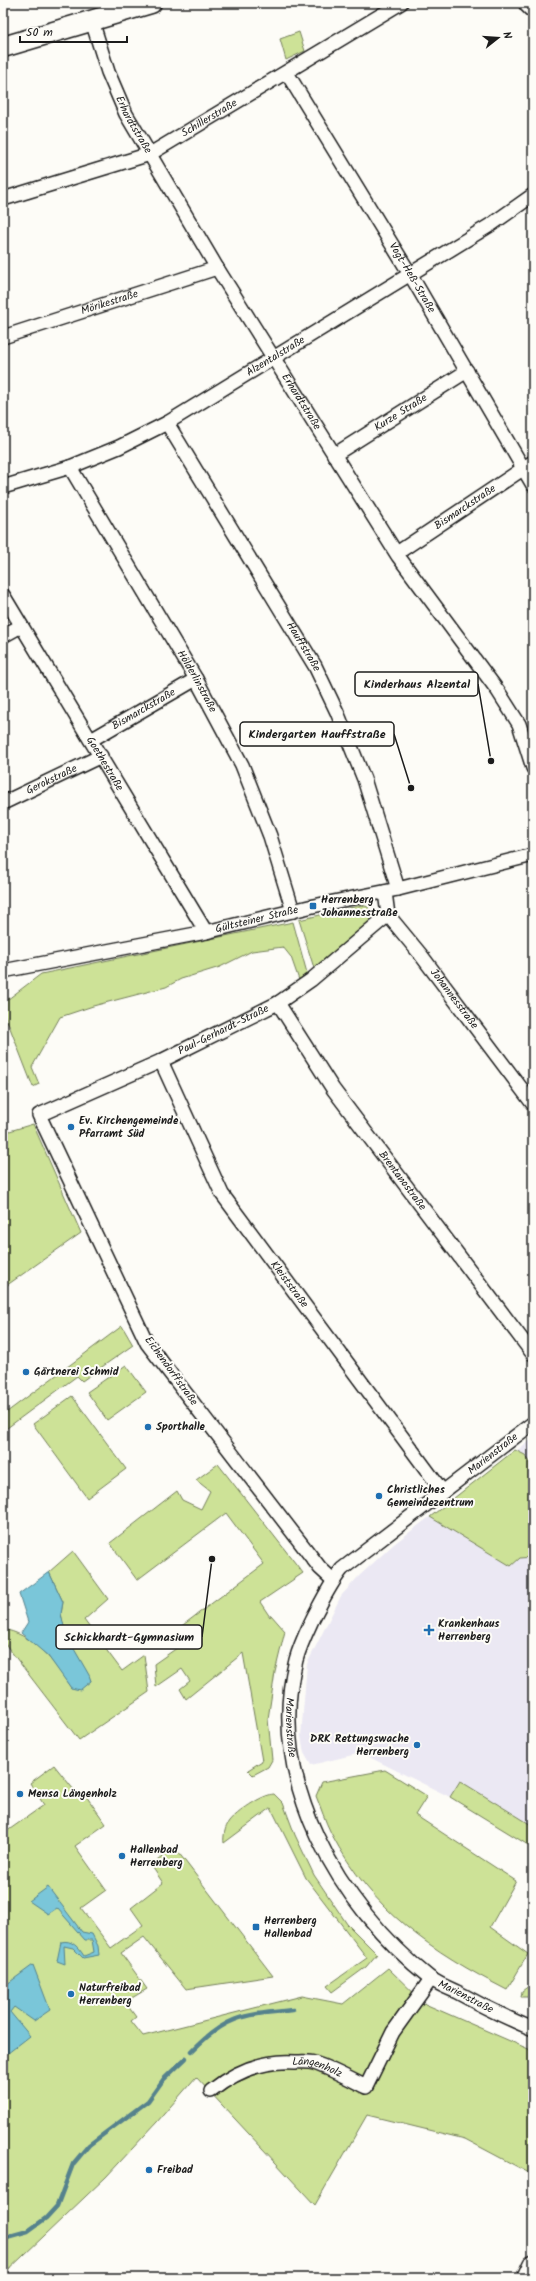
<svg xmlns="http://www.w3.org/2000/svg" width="536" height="2281" viewBox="0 0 536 2281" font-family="Kalam,sans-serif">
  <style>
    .built { fill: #ebe8f3 }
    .green { fill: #cde297; stroke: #747f5a }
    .water { fill: #7ac6d9; stroke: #54828d }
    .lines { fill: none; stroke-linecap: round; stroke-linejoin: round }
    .stream { stroke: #54828d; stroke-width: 4.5 }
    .street-casing { stroke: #1c1c1c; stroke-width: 16 }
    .primary-casing { stroke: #1c1c1c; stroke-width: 23 }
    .street { stroke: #fdfcf7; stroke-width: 13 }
    .primary { stroke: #fdfcf7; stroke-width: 20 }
    .poi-dot { fill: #1f6fb2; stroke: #fdfcf7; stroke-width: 1.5 }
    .labels { text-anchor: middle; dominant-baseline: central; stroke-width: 4; stroke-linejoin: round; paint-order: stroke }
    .street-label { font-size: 11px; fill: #1c1c1c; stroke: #fdfcf7 }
    .poi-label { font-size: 11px; font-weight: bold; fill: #1c1c1c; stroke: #fdfcf7; text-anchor: start }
    .leader { fill: none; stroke: #1c1c1c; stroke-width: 1.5 }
    .callout-dot { fill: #1c1c1c; stroke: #fdfcf7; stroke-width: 1.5 }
    .callout { fill: #fdfcf7; stroke: #1c1c1c; stroke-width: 1.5 }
    .callout-label { font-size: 12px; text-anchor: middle; font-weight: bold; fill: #1c1c1c }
  </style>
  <rect width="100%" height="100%" fill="#fdfcf7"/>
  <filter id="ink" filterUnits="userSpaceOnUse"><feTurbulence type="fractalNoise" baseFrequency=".025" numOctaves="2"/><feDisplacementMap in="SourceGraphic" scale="8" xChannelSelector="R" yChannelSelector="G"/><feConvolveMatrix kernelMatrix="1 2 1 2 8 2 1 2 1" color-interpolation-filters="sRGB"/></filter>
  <g filter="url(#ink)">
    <polygon class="built" points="533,1438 533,1826 460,1781 450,1797 361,1753 311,1765 304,1753 301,1736 307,1664 341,1596 358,1577 394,1544"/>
    <g class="green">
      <polygon points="299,32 305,51 286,60 280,39"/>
      <path d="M362,905L368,907C373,914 372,919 368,926L314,968L299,920Z"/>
      <polygon points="293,922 307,973 299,980 291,957 283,947 252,951 220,967 181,979 166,987 93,1006 60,1017 32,1067 39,1084 33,1087 3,1010 3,1003 41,974"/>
      <polygon points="33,1124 81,1233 3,1288 3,1133"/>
      <polygon points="122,1326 133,1345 82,1381 77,1376 3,1431 3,1415"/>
      <polygon points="126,1365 146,1392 107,1420 87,1392"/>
      <polygon points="72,1396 126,1469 87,1498 33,1424"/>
      <polygon points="515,1450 525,1455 533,1466 533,1557 520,1558 511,1566 430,1517"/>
      <polygon points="218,1464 303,1573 260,1602 270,1617 271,1615 285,1631 275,1672 268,1719 272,1760 268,1767 253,1775 248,1770 262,1761 243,1653 186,1699 180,1689 190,1681 182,1669 156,1687 154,1664 184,1643 175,1631 264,1564 226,1513 137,1580 110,1543 177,1491 182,1500 201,1509 210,1491 196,1480"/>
      <path d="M73,1551L108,1599L84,1620L122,1671L144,1655L149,1692L79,1740L3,1641V1632L7,1630C36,1637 55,1663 71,1688L91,1681L66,1635L61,1614L63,1602L49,1572Z"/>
      <polygon points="54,1765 78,1795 86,1796 106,1824 75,1846 106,1890 81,1908 111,1948 143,1925 131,1908 163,1883 151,1865 175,1848 273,1976 186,1989 144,1937 121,1953 147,1989 125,2002 136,2017 131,2021 143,2036 302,1996 343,2004 388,1968 425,2004 533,2051 533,2175 465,2139 367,2115 315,2205 196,2077 157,2122 106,2177 3,2275 3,1834 44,1805 30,1783"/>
      <path d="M385,1770L427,1796L415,1815L516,1881L490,1927L528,1954L507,1990C431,1951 372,1911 331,1833C325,1821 321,1808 316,1796L322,1782Z"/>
      <polygon points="460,1781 533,1826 533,1848 450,1797"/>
      <path d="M274,1794L283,1803L295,1835L314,1875L347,1924L377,1954L366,1967L332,1992L327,1986L367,1958L306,1878L271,1808L224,1843C223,1837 225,1827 229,1822C237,1812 261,1795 274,1794Z"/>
      <polygon points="533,1983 533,1997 521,1997 522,1991"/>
    </g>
    <g class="water">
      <polygon points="49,1572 63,1602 61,1614 66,1635 89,1675 91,1681 80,1690 71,1688 48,1656 21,1633 28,1622 19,1594"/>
      <path d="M48,1887L82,1932L92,1934L98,1946L99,1955L83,1958L73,1948L64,1946L65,1964L57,1961L61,1942C72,1939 79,1948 84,1956L94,1952L92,1940H85L57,1908L48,1914L29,1901Z"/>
      <polygon points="33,1965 50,2010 34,2021 14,2007 10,2012 30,2036 3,2057 3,1987"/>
    </g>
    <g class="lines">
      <g class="stream">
        <path d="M192,2051C227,2015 244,2015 293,2010"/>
        <polyline points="3,2238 28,2231 46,2218 57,2206 73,2164 89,2145 148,2101 163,2080 186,2058"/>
      </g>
      <defs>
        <g id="street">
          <path id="s1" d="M92,21L108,72L126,114L217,268L398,556L498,691L519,724L533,768"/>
          <path id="s2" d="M287,73L410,274L533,485"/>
          <path id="s3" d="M3,199L150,154L401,3"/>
          <path id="s4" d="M3,337L217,268"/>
          <path id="s5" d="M167,423L315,666L337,712L364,779L398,889"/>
          <path id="s6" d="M334,455L467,371"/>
          <path id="s7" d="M70,467L196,679L242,765L270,836L293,911"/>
          <path id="s8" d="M3,487L70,467L119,447L167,423L492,224L533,195"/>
          <path id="s9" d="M397,553L533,462"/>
          <path id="s10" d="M3,595L206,932"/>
          <polyline points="3,636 21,626"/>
          <path id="s11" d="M91,740L196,679"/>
          <path id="s12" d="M3,803L101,756"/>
          <path id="s13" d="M385,892L388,915L421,955L533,1104"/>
          <path id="s14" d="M3,971L206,932L313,906L398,889L533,855"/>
          <path id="s15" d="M278,1003L333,1089L533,1354"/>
          <path id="s16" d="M161,1061L222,1194L443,1492"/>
          <path id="s17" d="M533,1423L342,1569C330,1584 322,1601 313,1618C307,1631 300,1645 296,1660C265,1779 339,1906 430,1978C438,1984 448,1988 457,1992C482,2006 507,2018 533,2029"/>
          <path id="s18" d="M333,1580L320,1568L147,1343L39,1115L161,1061L278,1003L311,980L388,915"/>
          <path id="s19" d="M211,2091C236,2071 264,2060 295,2062C301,2062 308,2061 314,2063C332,2069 350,2079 366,2087L393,2032L431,1979"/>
        </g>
        <g id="primary">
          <polyline points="529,3 533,7"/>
          <polyline points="3,47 151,3"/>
          <polyline points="527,2278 533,2265"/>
        </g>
      </defs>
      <use href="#street" class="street-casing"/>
      <use href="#primary" class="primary-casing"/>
      <use href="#street" class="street"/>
      <use href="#primary" class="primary"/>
    </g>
  </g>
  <g class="poi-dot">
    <rect x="309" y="902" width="8" height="8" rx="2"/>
    <circle cx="71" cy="1127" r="4"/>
    <circle cx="26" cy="1372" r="4"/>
    <circle cx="148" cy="1427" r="4"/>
    <circle cx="379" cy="1496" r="4"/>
    <path d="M427 1624h4v4h4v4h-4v4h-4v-4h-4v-4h4z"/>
    <circle cx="417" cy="1745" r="4"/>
    <circle cx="20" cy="1794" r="4"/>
    <circle cx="122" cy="1856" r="4"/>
    <rect x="252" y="1923" width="8" height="8" rx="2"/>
    <circle cx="71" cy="1994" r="4"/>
    <circle cx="149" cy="2170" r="4"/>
  </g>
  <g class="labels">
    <g class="street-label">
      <text stroke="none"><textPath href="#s3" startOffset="223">Schillerstraße</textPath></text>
      <text stroke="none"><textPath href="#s1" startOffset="112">Erhardtstraße</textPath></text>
      <text stroke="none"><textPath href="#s2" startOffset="240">Vogt-Heß-Straße</textPath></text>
      <text stroke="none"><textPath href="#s4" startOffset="112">Mörikestraße</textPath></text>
      <text stroke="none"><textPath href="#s8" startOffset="304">Alzentalstraße</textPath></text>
      <text stroke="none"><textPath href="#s1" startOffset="436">Erhardtstraße</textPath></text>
      <text stroke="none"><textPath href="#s6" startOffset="79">Kurze Straße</textPath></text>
      <text stroke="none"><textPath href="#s9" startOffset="82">Bismarckstraße</textPath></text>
      <text stroke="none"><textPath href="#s5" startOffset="262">Hauffstraße</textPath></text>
      <text stroke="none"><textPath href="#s7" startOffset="249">Hölderlinstraße</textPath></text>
      <text stroke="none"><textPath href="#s11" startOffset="61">Bismarckstraße</textPath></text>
      <text stroke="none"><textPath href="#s10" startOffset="197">Goethestraße</textPath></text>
      <text stroke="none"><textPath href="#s12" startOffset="54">Gerokstraße</textPath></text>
      <text stroke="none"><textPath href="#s14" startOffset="259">Gültsteiner Straße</textPath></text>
      <text stroke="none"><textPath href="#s13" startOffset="130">Johannesstraße</textPath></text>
      <text stroke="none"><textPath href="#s18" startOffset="757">Paul-Gerhardt-Straße</textPath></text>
      <text stroke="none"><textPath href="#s15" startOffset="217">Brentanostraße</textPath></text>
      <text stroke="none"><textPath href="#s16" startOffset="259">Kleiststraße</textPath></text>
      <text transform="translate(171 1371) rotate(54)">Eichendorffstraße</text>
      <text transform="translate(493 1454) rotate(-38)">Marienstraße</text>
      <text stroke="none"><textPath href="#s17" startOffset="411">Marienstraße</textPath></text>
      <text stroke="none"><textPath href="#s17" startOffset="747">Marienstraße</textPath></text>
      <text stroke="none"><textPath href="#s19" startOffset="114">Längenholz</textPath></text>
    </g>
    <g class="poi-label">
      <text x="321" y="900">Herrenberg<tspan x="321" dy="13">Johannesstraße</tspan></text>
      <text x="79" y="1121">Ev. Kirchengemeinde<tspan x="79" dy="13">Pfarramt Süd</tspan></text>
      <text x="34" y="1372">Gärtnerei Schmid</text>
      <text x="156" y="1427">Sporthalle</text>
      <text x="387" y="1490">Christliches<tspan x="387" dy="13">Gemeindezentrum</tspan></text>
      <text x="438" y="1624">Krankenhaus<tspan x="438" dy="13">Herrenberg</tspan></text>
      <text x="409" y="1739" text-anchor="end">DRK Rettungswache<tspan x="409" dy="13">Herrenberg</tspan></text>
      <text x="28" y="1794">Mensa Längenholz</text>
      <text x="130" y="1850">Hallenbad<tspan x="130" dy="13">Herrenberg</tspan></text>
      <text x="264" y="1921">Herrenberg<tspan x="264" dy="13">Hallenbad</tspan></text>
      <text x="79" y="1988">Naturfreibad<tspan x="79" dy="13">Herrenberg</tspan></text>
      <text x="157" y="2170">Freibad</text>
    </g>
  </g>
  <path class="leader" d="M491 761L478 684M411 788L394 734M212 1559L202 1637"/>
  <g class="callout-dot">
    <circle cx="491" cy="761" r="4"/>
    <circle cx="411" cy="788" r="4"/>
    <circle cx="212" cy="1559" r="4"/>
  </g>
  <g class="callout">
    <rect x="355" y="672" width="123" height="24" rx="4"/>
    <rect x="240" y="722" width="154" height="24" rx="4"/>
    <rect x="56" y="1625" width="146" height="24" rx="4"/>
  </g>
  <g class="callout-label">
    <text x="417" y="688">Kinderhaus Alzental</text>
    <text x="317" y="738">Kindergarten Hauffstraße</text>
    <text x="129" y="1641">Schickhardt-Gymnasium</text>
  </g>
  <rect width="536" height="2281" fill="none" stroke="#fdfcf7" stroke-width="16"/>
  <rect x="8" y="8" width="520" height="2265" fill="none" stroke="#1c1c1c" stroke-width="1.5" filter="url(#ink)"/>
  <g transform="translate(498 38) rotate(73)" stroke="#fdfcf7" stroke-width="3" paint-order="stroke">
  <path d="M0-3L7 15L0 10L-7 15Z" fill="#1c1c1c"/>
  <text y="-6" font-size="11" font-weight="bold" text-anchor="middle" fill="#1c1c1c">N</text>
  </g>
  <path d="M20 36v6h107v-6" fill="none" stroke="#1c1c1c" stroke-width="2"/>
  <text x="26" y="36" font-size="12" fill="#1c1c1c" stroke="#fdfcf7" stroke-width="3" paint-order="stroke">50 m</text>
</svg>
